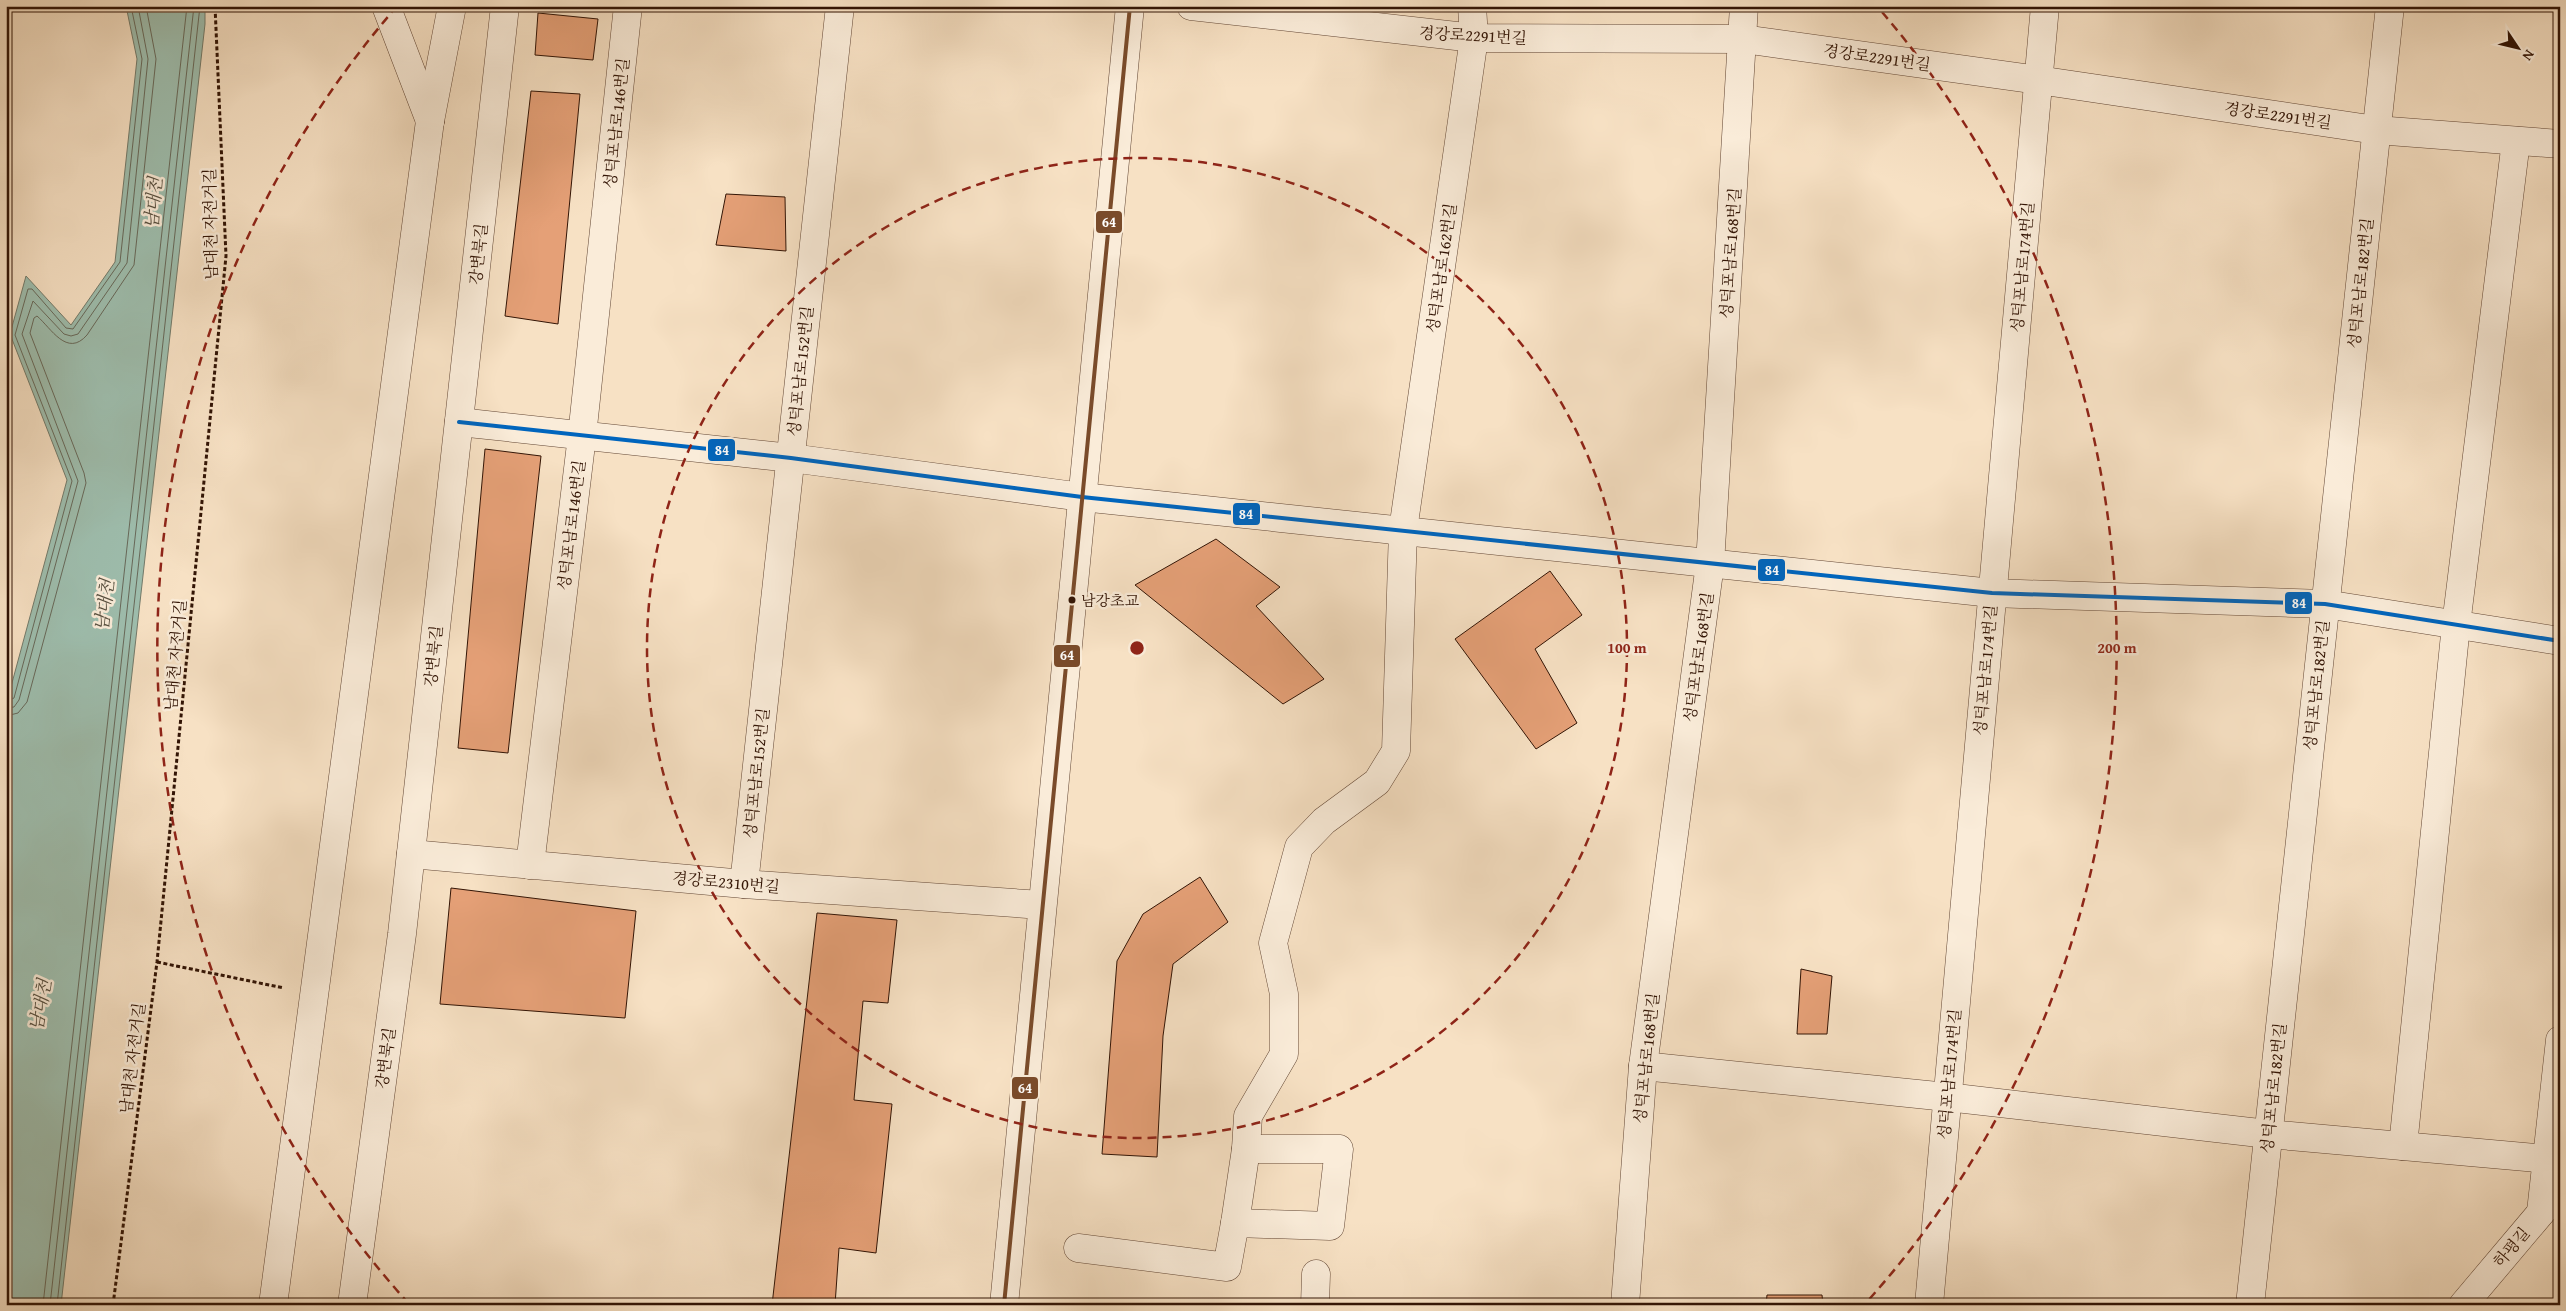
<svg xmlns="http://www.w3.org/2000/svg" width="2566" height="1311" viewBox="0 0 2566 1311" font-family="'Gentium Book Plus','Noto Serif KR',serif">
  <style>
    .water { fill: #9ebeae; stroke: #737a6a }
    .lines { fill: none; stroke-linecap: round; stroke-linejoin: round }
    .shore { stroke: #68695a; stroke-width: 1 }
    .building { fill: #e5a077; stroke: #321405 }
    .minor-casing { stroke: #634735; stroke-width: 29 }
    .tertiary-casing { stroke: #634735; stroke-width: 29 }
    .path { stroke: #321405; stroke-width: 3; stroke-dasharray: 4 2.5; stroke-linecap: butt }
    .minor { stroke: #faecd9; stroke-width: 28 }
    .tertiary { stroke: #faecd9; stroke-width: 28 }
    .bus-1-casing { stroke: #faecd9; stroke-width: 8 }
    .bus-2-casing { stroke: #faecd9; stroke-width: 8 }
    .bus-1 { stroke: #0065bd; stroke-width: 4 }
    .bus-2 { stroke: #7a4b2a; stroke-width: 4 }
    .ring { fill: none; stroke: #8f2418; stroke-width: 2.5; stroke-dasharray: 9 6 }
    .bus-dot { fill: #321405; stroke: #faecd9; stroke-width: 2 }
    .labels { text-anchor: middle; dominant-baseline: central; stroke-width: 5; stroke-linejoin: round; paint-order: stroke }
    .bus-label { font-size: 15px; fill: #321405; stroke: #faecd9; text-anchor: start }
    .street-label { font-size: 16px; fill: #321405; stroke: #faecd9 }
    .water-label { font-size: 18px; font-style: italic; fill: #585040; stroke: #faecd9 }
    .centre { fill: #8f2418; stroke: #faecd9; stroke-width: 2.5 }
    .ring-label { font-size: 15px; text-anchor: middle; font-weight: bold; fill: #8f2418; stroke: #faecd9; stroke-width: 5; stroke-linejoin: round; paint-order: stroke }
    .line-badge { stroke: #faecd9; stroke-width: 2 }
    .badge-label { font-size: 14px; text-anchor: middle; font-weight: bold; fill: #fff }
  </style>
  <rect width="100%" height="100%" fill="#f7e1c4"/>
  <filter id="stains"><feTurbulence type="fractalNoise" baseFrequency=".004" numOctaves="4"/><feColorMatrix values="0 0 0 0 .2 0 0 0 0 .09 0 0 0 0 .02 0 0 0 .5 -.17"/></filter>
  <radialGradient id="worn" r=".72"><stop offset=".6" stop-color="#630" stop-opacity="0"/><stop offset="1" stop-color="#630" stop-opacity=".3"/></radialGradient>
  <polygon class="water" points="126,6 205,6 205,24 61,1305 6,1305 6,705 67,480 10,334 26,276 71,325 115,262 137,59"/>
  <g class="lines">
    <g class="shore">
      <polyline points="6,702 14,698 72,481 15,335 28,289 32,289 66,328 73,329 120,262 142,59 131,6"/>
      <polyline points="6,708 14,707 19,700 78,481 22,334 33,301 64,334 71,336 78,334 127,263 148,59 138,6"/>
      <path d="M6,716L18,713L27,702L86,483L84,473L30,333L34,318L37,316C51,328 67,358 87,335L134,265L156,59L146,6"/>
      <polyline points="43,1305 187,6"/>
      <polyline points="50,1305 194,6"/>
      <polyline points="57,1305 200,6"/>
    </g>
  </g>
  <g class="building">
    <polygon points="538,13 598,19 593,60 535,55"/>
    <polygon points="531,91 580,94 558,324 505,316"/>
    <polygon points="726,194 785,197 786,251 716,245"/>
    <polygon points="485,449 541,456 508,753 458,748"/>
    <polygon points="1216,539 1280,587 1256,606 1324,679 1283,704 1135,585"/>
    <polygon points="1550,571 1582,615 1535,649 1577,723 1536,749 1455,639"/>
    <polygon points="1200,877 1228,922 1173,964 1163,1036 1157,1157 1102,1154 1117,961 1143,914"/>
    <polygon points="451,888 636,911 625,1018 440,1004"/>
    <polygon points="817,913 897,920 888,1003 863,1001 854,1100 892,1104 876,1253 839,1248 835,1305 772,1305"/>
    <polygon points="1801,969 1832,976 1827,1034 1797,1034"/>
    <polygon points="1767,1295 1822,1295 1823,1305 1766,1305"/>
  </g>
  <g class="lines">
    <defs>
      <g id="minor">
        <polyline points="386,6 430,121"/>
        <polyline points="1191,6 1474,38 1743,39 2038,80 2376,130 2560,144"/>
        <polyline points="430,121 452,6"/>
        <polyline points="459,422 791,458 1082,497 1992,593 2325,604 2560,641"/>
        <polyline points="411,854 744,884 1042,905"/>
        <polyline points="530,865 582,436 628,6"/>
        <polyline points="744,884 840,6"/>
        <polyline points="1643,1066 1947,1097 2268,1134 2547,1159"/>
        <polyline points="2403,1146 2456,625 2516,141"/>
        <polyline points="2541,1212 2560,1040"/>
        <polyline points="1235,1223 1246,1149"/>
        <polyline points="1078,1248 1227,1267 1235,1223 1330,1226 1339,1149 1246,1149 1248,1116 1284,1054 1284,994 1273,943 1299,847 1324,821 1377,782 1396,751 1403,530 1474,38 1472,6"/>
        <polyline points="352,1305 402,934 505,6"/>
        <polyline points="1315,1305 1316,1274"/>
        <polyline points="1625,1305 1643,1066 1710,564 1744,6"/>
        <polyline points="1929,1305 2045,6"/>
        <polyline points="2250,1305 2390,6"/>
      </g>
      <g id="tertiary">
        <polyline points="273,1305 430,121"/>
        <polyline points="1004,1305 1130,6"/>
        <polyline points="2463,1305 2560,1190"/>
      </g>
    </defs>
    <use href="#minor" class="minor-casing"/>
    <use href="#tertiary" class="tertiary-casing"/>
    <g class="path">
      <polyline points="157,962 284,988"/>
      <polyline points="113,1305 157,962 226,256 215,6"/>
    </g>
    <use href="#minor" class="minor"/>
    <use href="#tertiary" class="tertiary"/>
    <defs>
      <polyline id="bus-1" points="459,422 791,458 1082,497 1992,593 2325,604 2560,641"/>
      <polyline id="bus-2" points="1004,1305 1130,6"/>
    </defs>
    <use href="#bus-1" class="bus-1-casing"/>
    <use href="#bus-2" class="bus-2-casing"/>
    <use href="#bus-1" class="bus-1"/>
    <use href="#bus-2" class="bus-2"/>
  </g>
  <g class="ring">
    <circle cx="1137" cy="648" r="490"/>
    <path d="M409 1304A980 980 0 0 1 392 12M1882 12A980 980 0 0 1 1865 1304"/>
  </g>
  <circle class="bus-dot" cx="1072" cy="600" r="4.5"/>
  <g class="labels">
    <g class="bus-label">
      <text x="1081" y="600">남강초교</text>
    </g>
    <g class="street-label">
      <text transform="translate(1473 35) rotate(3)">경강로2291번길</text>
      <text transform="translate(1877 57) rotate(8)">경강로2291번길</text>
      <text transform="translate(2278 115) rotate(8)">경강로2291번길</text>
      <text transform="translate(616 123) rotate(-84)">성덕포남로146번길</text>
      <text transform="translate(210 224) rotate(-91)">남대천 자전거길</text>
      <text transform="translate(1730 253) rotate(-86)">성덕포남로168번길</text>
      <text transform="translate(478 254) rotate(-84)">강변북길</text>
      <text transform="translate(2022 267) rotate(-85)">성덕포남로174번길</text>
      <text transform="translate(1441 268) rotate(-82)">성덕포남로162번길</text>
      <text transform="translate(2360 283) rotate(-84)">성덕포남로182번길</text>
      <text transform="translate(800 371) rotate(-84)">성덕포남로152번길</text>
      <text transform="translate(571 525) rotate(-83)">성덕포남로146번길</text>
      <text transform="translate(175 655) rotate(-85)">남대천 자전거길</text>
      <text transform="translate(433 656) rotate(-84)">강변북길</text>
      <text transform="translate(1698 657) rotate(-82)">성덕포남로168번길</text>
      <text transform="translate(1985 670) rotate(-85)">성덕포남로174번길</text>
      <text transform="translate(2316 685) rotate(-84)">성덕포남로182번길</text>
      <text transform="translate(756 773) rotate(-84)">성덕포남로152번길</text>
      <text transform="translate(726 882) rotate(5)">경강로2310번길</text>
      <text transform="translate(132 1058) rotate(-83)">남대천 자전거길</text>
      <text transform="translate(385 1058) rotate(-82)">강변북길</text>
      <text transform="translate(1646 1058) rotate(-84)">성덕포남로168번길</text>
      <text transform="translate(1949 1074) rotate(-85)">성덕포남로174번길</text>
      <text transform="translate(2273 1088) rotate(-84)">성덕포남로182번길</text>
      <text transform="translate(2511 1247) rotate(-50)">하평길</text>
    </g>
    <g class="water-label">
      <text transform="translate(153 203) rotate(-85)">남대천</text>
      <text transform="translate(104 605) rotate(-83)">남대천</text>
      <text transform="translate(40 1005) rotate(-80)">남대천</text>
    </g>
  </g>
  <circle cx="1137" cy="648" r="8" class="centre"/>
  <g class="ring-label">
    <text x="1627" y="653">100 m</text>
    <text x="2117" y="653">200 m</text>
  </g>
  <g class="line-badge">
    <rect x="1095" y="210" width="28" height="24" rx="5" fill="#7a4b2a"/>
    <rect x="707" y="438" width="29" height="24" rx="5" fill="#0065bd"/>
    <rect x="1232" y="502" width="29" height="24" rx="5" fill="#0065bd"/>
    <rect x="1757" y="558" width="29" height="24" rx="5" fill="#0065bd"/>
    <rect x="2284" y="591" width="29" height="24" rx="5" fill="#0065bd"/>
    <rect x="1053" y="644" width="28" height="24" rx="5" fill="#7a4b2a"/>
    <rect x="1011" y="1076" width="28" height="24" rx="5" fill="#7a4b2a"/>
  </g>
  <g class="badge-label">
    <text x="1109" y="227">64</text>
    <text x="722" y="455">84</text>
    <text x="1246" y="519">84</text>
    <text x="1772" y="575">84</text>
    <text x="2299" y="608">84</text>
    <text x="1067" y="660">64</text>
    <text x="1025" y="1093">64</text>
  </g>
  <rect width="2566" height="1311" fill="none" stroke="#f7e1c4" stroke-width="25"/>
  <rect x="8" y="8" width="2551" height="1296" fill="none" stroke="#321405" stroke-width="2.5"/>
  <rect x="12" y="12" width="2541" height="1286" fill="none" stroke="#321405"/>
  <g transform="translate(2518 48) rotate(125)" stroke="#faecd9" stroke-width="4" paint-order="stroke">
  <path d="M0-4L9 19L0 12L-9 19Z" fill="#321405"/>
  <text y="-8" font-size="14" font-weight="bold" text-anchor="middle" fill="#321405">N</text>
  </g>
  <rect width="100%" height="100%" filter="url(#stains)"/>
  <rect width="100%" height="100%" fill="url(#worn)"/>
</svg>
